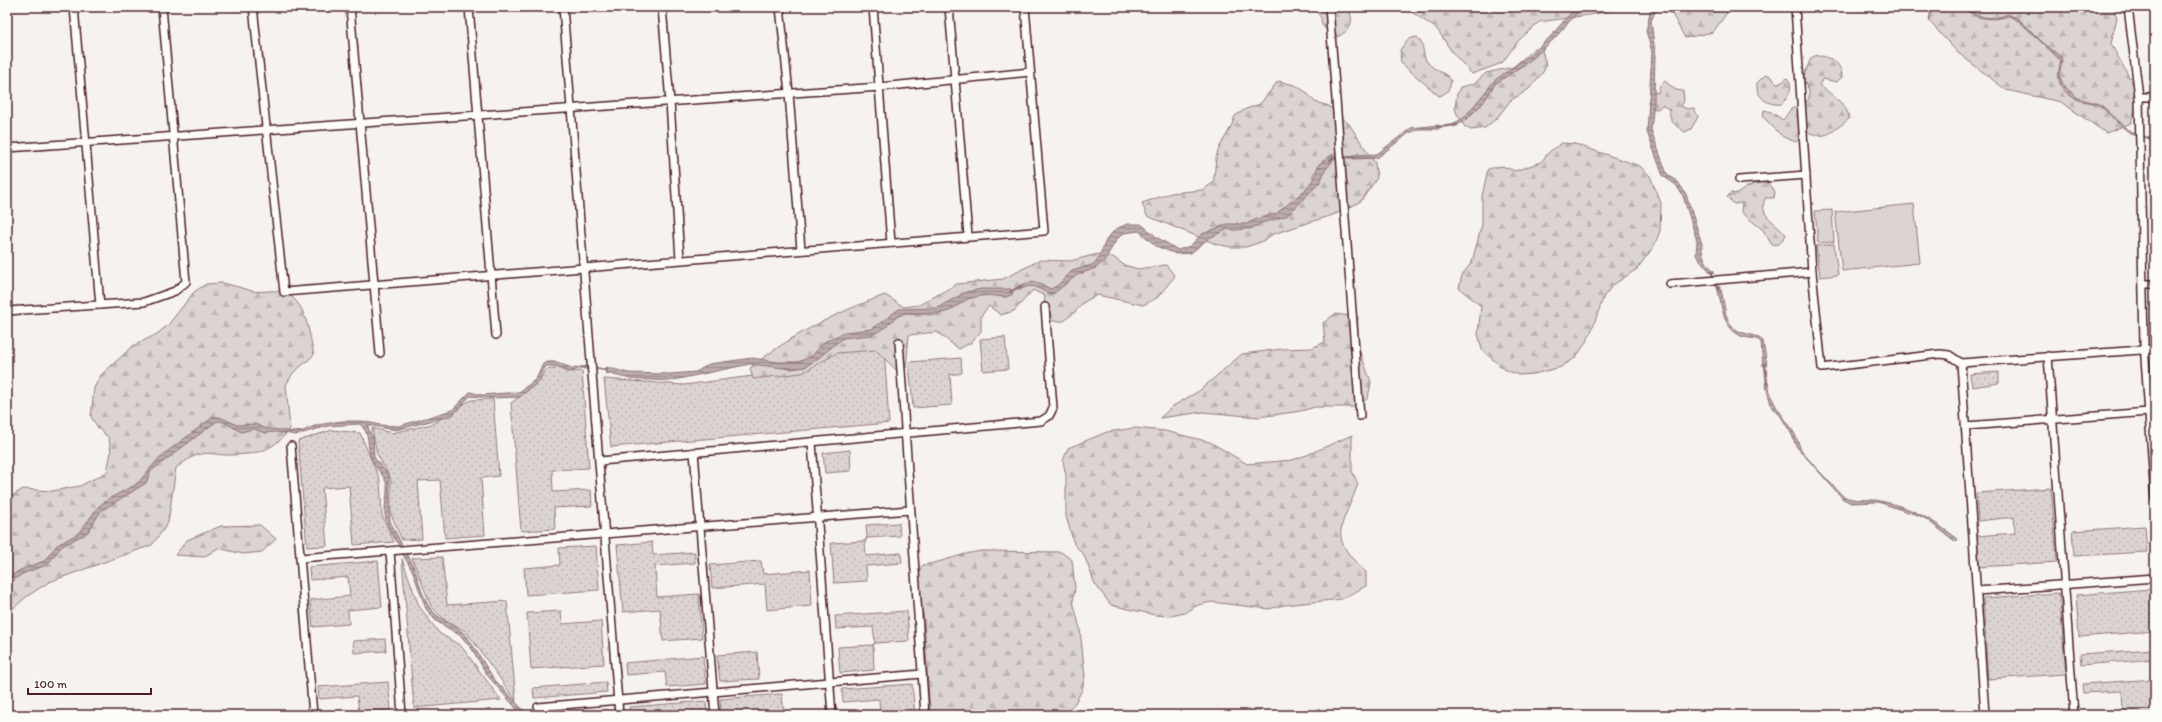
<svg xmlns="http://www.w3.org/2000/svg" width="2162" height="722" viewBox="0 0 2162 722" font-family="Itim,sans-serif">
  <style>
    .green { fill: url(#green-dots); stroke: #937a7e }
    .forest { fill: url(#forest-firs); stroke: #937a7e }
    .pitch { fill: #dcd4d2; stroke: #937a7e }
    .water { fill: url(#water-rules); stroke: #8e7378 }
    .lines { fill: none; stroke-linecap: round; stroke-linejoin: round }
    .stream { stroke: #8e7378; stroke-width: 2.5 }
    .minor-casing { stroke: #4a1f2b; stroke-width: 10 }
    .minor { stroke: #fdfcf7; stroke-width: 7 }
  </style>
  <defs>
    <pattern id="green-dots" width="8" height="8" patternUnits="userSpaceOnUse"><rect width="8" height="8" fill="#dcd4d2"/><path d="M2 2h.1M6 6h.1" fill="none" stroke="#beb6b4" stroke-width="1.8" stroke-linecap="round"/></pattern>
    <pattern id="forest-firs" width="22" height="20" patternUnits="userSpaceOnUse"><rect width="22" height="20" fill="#dcd4d2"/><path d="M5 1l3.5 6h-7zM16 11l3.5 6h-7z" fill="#beb6b4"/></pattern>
    <pattern id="water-rules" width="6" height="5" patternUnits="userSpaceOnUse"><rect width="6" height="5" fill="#bbabac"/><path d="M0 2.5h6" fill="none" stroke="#9a8b8c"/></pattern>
  </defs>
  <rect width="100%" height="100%" fill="#f6f3ef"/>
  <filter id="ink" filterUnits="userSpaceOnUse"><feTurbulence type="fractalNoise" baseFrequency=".025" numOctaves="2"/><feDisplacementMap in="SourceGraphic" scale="8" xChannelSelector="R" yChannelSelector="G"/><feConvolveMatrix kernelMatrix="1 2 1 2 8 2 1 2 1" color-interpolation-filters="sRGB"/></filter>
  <g filter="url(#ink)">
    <g class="green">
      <polygon points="883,333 889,423 611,447 604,379 684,385 805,369 829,352"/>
      <polygon points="1005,337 1008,369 983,371 980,339"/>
      <polygon points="961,358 962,373 950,375 952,405 913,408 909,362"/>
      <polygon points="560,368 567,372 582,371 589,468 552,470 553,492 591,490 592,506 554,508 555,529 521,531 511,403 540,381 546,370"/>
      <polygon points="1999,372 1999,383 1972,387 1970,374"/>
      <polygon points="493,399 499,476 481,478 485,535 445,538 440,480 418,481 422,539 402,540 391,514 391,479 377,454 372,428 392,433 432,424 471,400"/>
      <polygon points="332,430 360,433 380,480 382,515 394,542 354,545 349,486 322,488 327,546 307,547 298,441"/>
      <polygon points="850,450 851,471 825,473 823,453"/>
      <polygon points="2051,488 2057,562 1979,567 1977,536 2015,533 2014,517 1978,521 1976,493"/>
      <polygon points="899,523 900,536 867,538 865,542 866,556 901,553 902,563 866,566 867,581 834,583 831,543 865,541 867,537 866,525"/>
      <polygon points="2145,526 2147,552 2074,556 2072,531"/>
      <polygon points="652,542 653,555 695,552 695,563 655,566 657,597 699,594 702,638 663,641 660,609 623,612 617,545"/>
      <polygon points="596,546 599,590 526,595 524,568 560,565 559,548"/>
      <polygon points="442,557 447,605 507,601 516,701 466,631 447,622 431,606 412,558"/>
      <polygon points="402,559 419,606 439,633 461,646 501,700 414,708"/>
      <polygon points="378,561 382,607 348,610 349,624 313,627 310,600 350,596 348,577 310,580 309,567"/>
      <polygon points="761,561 763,574 810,570 812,606 767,610 765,584 712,588 710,565"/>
      <polygon points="2151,589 2154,631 2079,637 2076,595"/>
      <polygon points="2059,593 2066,674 1988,679 1983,598"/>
      <polygon points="561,611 562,624 601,621 604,664 531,669 527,613"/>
      <polygon points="907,611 909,641 875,643 873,646 874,670 840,673 838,647 873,645 875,642 873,627 836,629 835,616"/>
      <polygon points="385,639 386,651 354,653 353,641"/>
      <polygon points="2155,649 2155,659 2081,665 2080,654"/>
      <polygon points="757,652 759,679 720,681 717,655"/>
      <polygon points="703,656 706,684 667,687 665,672 626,675 625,663"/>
      <polygon points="2155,679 2155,715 2094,715 2123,713 2122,691 2083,693 2082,684"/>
      <polygon points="388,682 391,710 359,712 357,696 319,699 318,687"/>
      <polygon points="606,682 607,692 534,698 533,688"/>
      <polygon points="912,684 915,715 880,715 879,699 843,702 842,689"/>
      <polygon points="782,694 784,715 721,715 720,699"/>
      <polygon points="706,701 707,715 630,715 629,707"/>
      <polygon points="608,710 608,715 585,715 584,712"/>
    </g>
    <g class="forest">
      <path d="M1314,7H1347C1357,22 1349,33 1334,38L1322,25L1321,18Z"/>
      <polygon points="1404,7 1624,7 1596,14 1539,22 1518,41 1502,63 1472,74 1452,52 1437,29"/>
      <polygon points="1661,7 1729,7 1729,10 1713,32 1685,38 1672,14"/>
      <polygon points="1931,7 2112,7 2117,17 2111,44 2139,95 2131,123 2106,133 2061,102 2006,90 1957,52 1929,21"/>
      <path d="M1417,37C1426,46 1421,55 1428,63C1435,71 1445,72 1451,80C1450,89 1448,93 1439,96L1401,63L1400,50L1408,39Z"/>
      <polygon points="1535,48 1542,50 1546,66 1543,72 1529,89 1510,101 1497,118 1485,128 1471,130 1465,127 1457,114 1455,108 1457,94 1460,87 1474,84 1486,73 1513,67"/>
      <path d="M1817,55C1831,58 1841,61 1842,77L1837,82L1823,79L1819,85C1830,94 1848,104 1849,119C1831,132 1828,141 1805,131L1796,142L1783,137L1763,117L1764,110L1771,112L1783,120L1791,109L1805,104L1809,98V91L1803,78L1811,58Z"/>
      <path d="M1765,75H1769L1777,83H1781L1787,78C1795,86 1788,99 1781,104C1768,106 1755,96 1757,83Z"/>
      <path d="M1278,81L1295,85L1306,92L1315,102L1329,106L1349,124L1375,163L1377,178L1361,201L1349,208L1333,215L1273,234L1261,242L1246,247H1231L1216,244L1147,216L1142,203L1171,193L1202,190L1213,183C1215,174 1215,160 1217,154C1221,141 1230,133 1235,116L1246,109L1260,104Z"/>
      <path d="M1665,81L1676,90L1683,91L1684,101L1681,106L1687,109L1694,108L1698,117L1691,129L1685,132C1676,126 1668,121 1670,110L1662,105L1658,109L1651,108L1648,102L1650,96L1657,92L1658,93L1660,85Z"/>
      <polygon points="1562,143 1575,144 1640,166 1650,176 1661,203 1660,231 1654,246 1637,269 1613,285 1604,296 1590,335 1583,347 1575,358 1561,367 1534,374 1518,375 1504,369 1482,350 1478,334 1481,306 1459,288 1462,275 1472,262 1482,224 1482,196 1488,169 1502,166 1515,171 1541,162 1549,152"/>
      <path d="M1761,182H1767L1775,192L1774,198H1765C1758,218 1778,222 1786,235L1779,244L1772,245L1763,230L1741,212L1742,203L1734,204L1727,197L1731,193L1737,194L1747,187Z"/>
      <path d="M1098,254L1113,257L1124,265L1138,269L1166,265L1175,276L1157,298L1143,305L1097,295L1084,302L1075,312L1064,321H1050L1043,309L1045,296L1033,290L1014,311L1001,315L989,306L981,316V331L972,342L959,349L937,332L909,335L906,368L898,372L876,350L837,353L802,373L753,379L750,368C791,335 835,313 885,295L904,307L919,305L957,284L1003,279L1040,260L1070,261Z"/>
      <path d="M222,283C233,285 241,288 252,291C261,293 273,289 282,292C307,299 309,335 314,355L293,373L286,385L290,429C273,452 254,455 226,455C218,455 209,452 201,454C193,455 183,463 176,468L168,523L152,545L49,582L26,597L7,614V499L23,489L52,491L80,486L107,472L111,452L109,438L99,429L91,417L94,388L101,375L133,346L157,334L168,325L194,292L206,284Z"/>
      <polygon points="1335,314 1358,317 1357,344 1371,382 1368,398 1357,407 1315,407 1301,411 1259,417 1203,412 1160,418 1173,406 1199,391 1242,354 1282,349 1312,348 1325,342 1323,323"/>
      <path d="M1135,428L1165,431L1210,442L1247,464L1292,460L1307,455L1352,435V471L1358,484C1343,527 1325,535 1366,572V586L1342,599L1284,605L1269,609L1211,602L1198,605L1185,613L1171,616L1155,615L1111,605L1095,584L1084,555L1074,544L1066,516V476L1063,461L1068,448L1107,432Z"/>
      <polygon points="260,525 276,539 262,552 243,554 218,548 204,557 175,555 187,540 221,526"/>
      <path d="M982,551L1061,552L1072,560L1075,588L1073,601L1080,629L1085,676L1082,690L1075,703L1065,713L1046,715H930L924,619L915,576L923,565C944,562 962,553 982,551Z"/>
    </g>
    <g class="pitch">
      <polygon points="1914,204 1920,263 1842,271 1835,212"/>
      <polygon points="1832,210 1834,242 1818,243 1815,211"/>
      <polygon points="1834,244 1838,275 1820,277 1816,246"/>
    </g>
    <g class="water">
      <polygon points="1576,7 1582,7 1554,39 1532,59 1495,84 1483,103 1466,120 1454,127 1454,123 1464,118 1495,80 1529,56 1550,37"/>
      <path d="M1651,7H1654L1655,12L1651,21L1655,53L1654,102L1651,130L1667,174L1678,182L1686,194L1702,244C1701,256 1706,263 1715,272L1711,273L1696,255L1697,241L1683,196L1676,185L1663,176L1647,132L1652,52L1646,31Z"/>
      <path d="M1963,7L1983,17L1996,18L2008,14L2019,19L2041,41L2061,57L2062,62L2059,75L2064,86L2078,98L2100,104L2130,131L2135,134V136C2122,129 2112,116 2100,106C2093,101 2084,103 2076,99C2058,90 2056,78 2061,61L2020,22L2009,16C1992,21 1976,20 1963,7Z"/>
      <polygon points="1439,125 1439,129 1420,129 1409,133 1377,158 1353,159 1353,155 1377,154 1411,128"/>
      <path d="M1333,154L1332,162L1326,169L1320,182L1288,215C1275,221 1263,220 1251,229C1242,228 1236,232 1228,229L1209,238L1191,253L1176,254L1156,246L1139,231L1124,233L1117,239L1104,261L1096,268L1077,275L1053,294C1039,293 1036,280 1020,290L1018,286L1033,281L1051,289L1058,285L1072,271L1092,265L1097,261L1107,238L1116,229L1127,224H1141L1158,238L1178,250L1190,246L1201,235L1212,230L1227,224H1246L1259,218L1276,214L1305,190L1312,181L1319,164Z"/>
      <path d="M1717,287H1720C1725,300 1723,322 1737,330C1745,335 1756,334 1763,341L1767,365L1763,366L1761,342C1755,337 1748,339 1741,336C1722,327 1722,305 1717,287Z"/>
      <polygon points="981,289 1011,289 1013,294 1006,297 984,295 968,299 949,311 935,315 906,313 898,316 883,329 871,335 843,338 816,360 805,367 792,369 750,364 669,381 631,379 605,373 606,367 628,373 670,374 696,372 709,364 752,358 778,362 798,362 812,356 824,342 845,332 872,329 899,309 937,308 966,292"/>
      <path d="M547,362H555L572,368L589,366V370L581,368L569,372L556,366H547L544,369L539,381L520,397L490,398L470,396L453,415L396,430L367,425L373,438L374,457L389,476L390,521L403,547H400C394,537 386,526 385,514C384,505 388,495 387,486C386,476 374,468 371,457C366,443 371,435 360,424L328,426L296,435L276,432L265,433L254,429L241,432L224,422L217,421L151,471L146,483L101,511L88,532L61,547L47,565L24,573L11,582L7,587L9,578L20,570L44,561L57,545L79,533L98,507L108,499L137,484L160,457L213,417H220L237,425L255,424L264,428L295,432L303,431L317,425L342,421H362L381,425L399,426L452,410L470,392L482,395L519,392L536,379L543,364Z"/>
      <path d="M1768,382C1772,407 1781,411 1793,431C1798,439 1799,448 1805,455C1817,470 1831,483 1843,496C1855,502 1868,498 1880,501C1913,507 1932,520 1958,539L1956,542L1923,517L1878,502L1851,503L1843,499L1796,446L1792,435L1780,415L1772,408L1765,383Z"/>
      <path d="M402,553H406C418,569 418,588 428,605C437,620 455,624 467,636L494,679L528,715H522L487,675L472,649L461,636L436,621L426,609L413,572Z"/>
    </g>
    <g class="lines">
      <g class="stream">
        <polyline points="1437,127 1457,125"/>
        <polyline points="2133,133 2155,141"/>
        <polyline points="1330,160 1334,158 1356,157"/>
        <polyline points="1711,271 1719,290"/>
        <polyline points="1010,292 1021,286"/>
        <polyline points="1765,364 1767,384"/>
        <polyline points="593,368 607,370"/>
      </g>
      <defs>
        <g id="minor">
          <polyline points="74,7 100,305"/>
          <polyline points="253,7 284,292 1044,231 1025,7"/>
          <polyline points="350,7 380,353"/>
          <polyline points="469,7 496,335"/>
          <polyline points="563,7 619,715"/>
          <polyline points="662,7 670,102 680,259"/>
          <polyline points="780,7 789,93 801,250"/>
          <polyline points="873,7 891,243"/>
          <polyline points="949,7 968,236"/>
          <polyline points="1329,7 1360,416"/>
          <polyline points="1795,7 1812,272 1822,368 1940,354 1949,355 1961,363 2155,349"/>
          <polyline points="2128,7 2139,97 2144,344 2155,498"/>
          <polyline points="2139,97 2155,97"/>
          <polyline points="7,148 880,87 1030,72"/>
          <polyline points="1739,180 1806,175"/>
          <polyline points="1670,284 1812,272"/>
          <polyline points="2144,284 2155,284"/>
          <polyline points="7,311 144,302 175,291 186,282 162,7"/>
          <polyline points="899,342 925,715"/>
          <polyline points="2048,356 2074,715"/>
          <polyline points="1961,363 1985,715"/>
          <polyline points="1966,426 2149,412"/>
          <polyline points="812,442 832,715"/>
          <polyline points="291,446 313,715"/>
          <polyline points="694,452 715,715"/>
          <polyline points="600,461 1041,421 1049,416 1053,408 1045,307"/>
          <polyline points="390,551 402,715"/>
          <polyline points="300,558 910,510"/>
          <polyline points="1977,591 2155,578"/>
          <polyline points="538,707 922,674"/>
        </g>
      </defs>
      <use href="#minor" class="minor-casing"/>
      <use href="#minor" class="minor"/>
    </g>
  </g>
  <rect width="2162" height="722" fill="none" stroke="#fdfcf7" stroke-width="24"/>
  <rect x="12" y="12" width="2138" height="698" fill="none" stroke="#4a1f2b" stroke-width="1.5" filter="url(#ink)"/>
  <path d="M28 688v6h123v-6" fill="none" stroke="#4a1f2b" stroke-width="2"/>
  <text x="34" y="688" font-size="12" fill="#4a1f2b" stroke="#fdfcf7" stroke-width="3" paint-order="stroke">100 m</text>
</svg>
